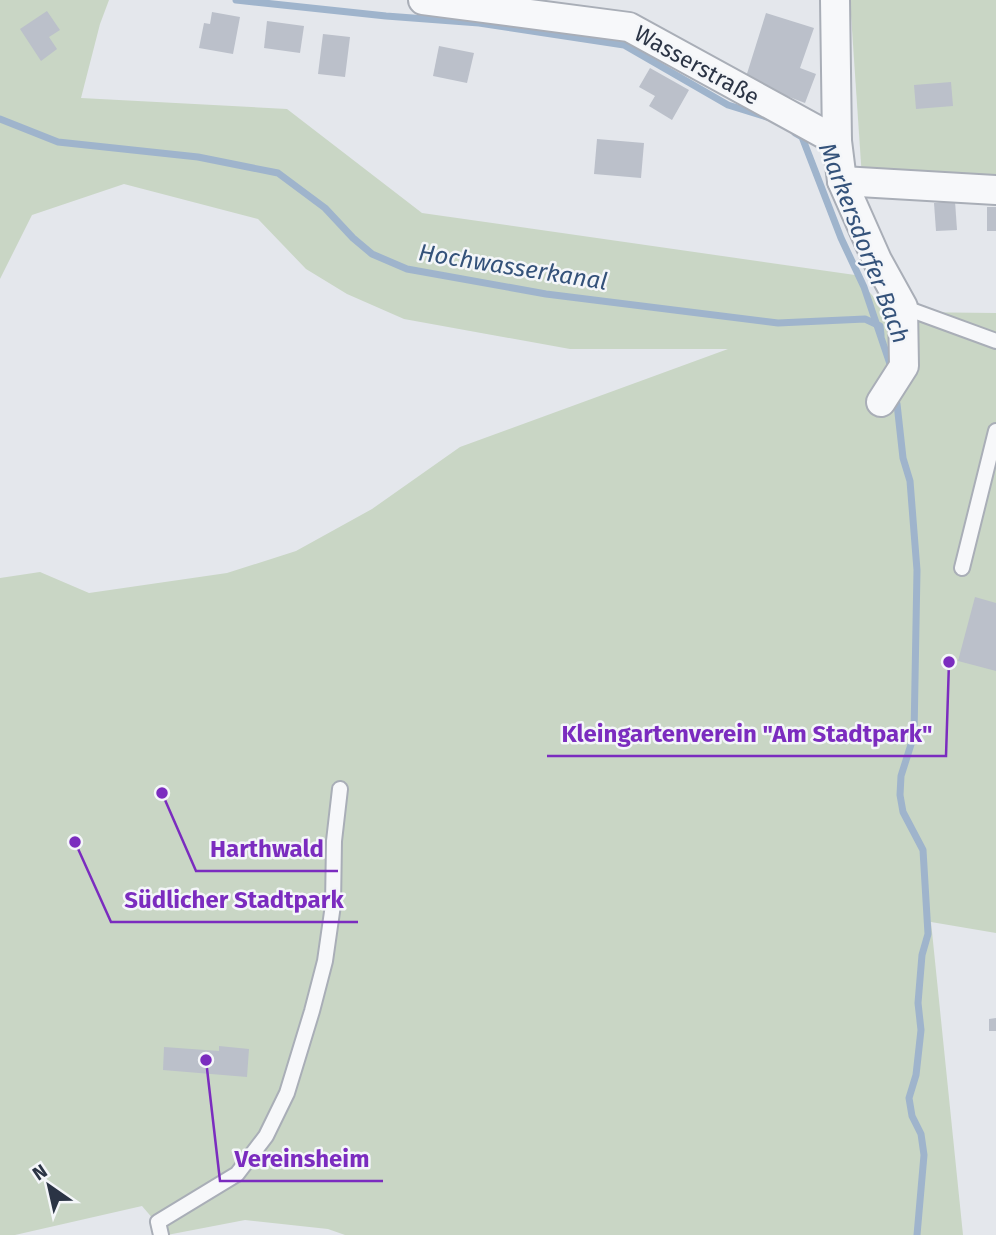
<svg xmlns="http://www.w3.org/2000/svg" width="996" height="1235" viewBox="0 0 996 1235" font-family="'Fira Sans',sans-serif">
  <style>
    .green { fill: #c9d6c5 }
    .lines { fill: none; stroke-linecap: round; stroke-linejoin: round }
    .stream { stroke: #9fb4cc; stroke-width: 7 }
    .building { fill: #bbc0ca }
    .service-casing { stroke: #a9aeb7; stroke-width: 18 }
    .minor-casing { stroke: #a9aeb7; stroke-width: 32 }
    .service { stroke: #f7f8fa; stroke-width: 14 }
    .minor { stroke: #f7f8fa; stroke-width: 28 }
    .labels { text-anchor: middle; dominant-baseline: central; stroke-width: 5; stroke-linejoin: round; paint-order: stroke }
    .street-label { font-size: 23px; fill: #2b3445; stroke: #f4f6f9 }
    .water-label { font-size: 24px; font-style: italic; fill: #34527a; stroke: #f4f6f9 }
    .leader { fill: none; stroke: #7b2cbf; stroke-width: 2.5 }
    .callout-dot { fill: #7b2cbf; stroke: #f4f6f9; stroke-width: 2.5 }
    .callout-label { font-size: 24px; text-anchor: middle; font-weight: bold; fill: #7b2cbf; stroke: #f4f6f9; stroke-width: 5; stroke-linejoin: round; paint-order: stroke }
  </style>
  <rect width="100%" height="100%" fill="#e4e7ec"/>
  <g class="green">
    <polygon points="0,0 109,0 100,24 81,98 287,109 422,213 855,275 882,307 904,312 996,313 996,933 931,922 963,1235 345,1235 328,1229 245,1220 167,1235 142,1206 15,1235 0,1235 0,578 40,572 89,593 227,573 296,551 372,509 460,447 728,349 570,349 404,319 347,294 306,269 258,219 124,184 32,215 0,279"/>
    <polygon points="850,0 996,0 996,183 862,178"/>
  </g>
  <g class="lines">
    <g class="stream">
      <polyline points="236,0 386,16 479,23 624,45 728,105 770,118"/>
      <polyline points="0,119 58,142 198,157 278,173 325,208 353,238 372,254 407,269 546,294 778,323 865,319 880,326 881,335"/>
      <polyline points="795,133 802,137 841,238 864,287 891,367"/>
      <polyline points="897,404 903,458 910,481 917,570 914,735 901,776 900,795 903,812 923,850 928,934 922,955 918,1003 921,1030 916,1075 909,1098 912,1116 921,1134 924,1155 917,1235"/>
    </g>
  </g>
  <g class="building">
    <polygon points="47,11 60,30 49,37 57,49 41,61 20,29"/>
    <polygon points="212,12 240,17 233,54 199,48 204,23 210,24"/>
    <polygon points="766,13 814,28 800,68 816,74 805,103 745,80"/>
    <polygon points="267,21 304,26 300,53 264,48"/>
    <polygon points="323,34 350,37 345,77 318,74"/>
    <polygon points="439,46 474,53 467,83 433,76"/>
    <polygon points="650,68 689,90 672,120 649,106 655,96 639,87"/>
    <polygon points="951,82 953,106 916,109 914,85"/>
    <polygon points="597,139 644,143 641,178 594,174"/>
    <polygon points="955,201 957,230 936,231 934,203"/>
    <rect x="987" y="207" width="9" height="24"/>
    <polygon points="975,597 996,603 996,671 958,661"/>
    <polygon points="996,1018 996,1031 989,1031 989,1019"/>
    <polygon points="219,1046 249,1049 247,1077 163,1070 164,1047 219,1051"/>
  </g>
  <g class="lines">
    <defs>
      <g id="service">
        <polyline points="903,307 996,341"/>
        <polyline points="962,568 996,431"/>
        <polyline points="161,1235 158,1222 237,1174 266,1136 287,1093 312,1011 325,961 333,905 334,841 340,789"/>
      </g>
      <g id="minor">
        <polyline points="423,0 629,27 837,141"/>
        <polyline points="835,0 837,141 842,181 877,260 903,307 904,366 881,402"/>
        <polyline points="842,181 996,190"/>
      </g>
    </defs>
    <use href="#service" class="service-casing"/>
    <use href="#minor" class="minor-casing"/>
    <use href="#service" class="service"/>
    <use href="#minor" class="minor"/>
  </g>
  <g class="labels">
    <g class="street-label">
      <text transform="translate(697 65) rotate(29)">Wasserstraße</text>
    </g>
    <g class="water-label">
      <text transform="translate(864 243) rotate(69)">Markersdorfer Bach</text>
      <text transform="translate(513 267) rotate(9)">Hochwasserkanal</text>
    </g>
  </g>
  <path class="leader" d="M949 662L946 756H547M162 793L196 871H338M75 842L111 922H358M206 1060L220 1181H383"/>
  <g class="callout-dot">
    <circle cx="949" cy="662" r="7"/>
    <circle cx="162" cy="793" r="7"/>
    <circle cx="75" cy="842" r="7"/>
    <circle cx="206" cy="1060" r="7"/>
  </g>
  <g class="callout-label">
    <text x="747" y="742">Kleingartenverein "Am Stadtpark"</text>
    <text x="267" y="857">Harthwald</text>
    <text x="234" y="908">Südlicher Stadtpark</text>
    <text x="302" y="1167">Vereinsheim</text>
  </g>
  <g transform="translate(49 1186) rotate(326)" stroke="#f4f6f9" stroke-width="5" paint-order="stroke">
  <path d="M0-5L12 26L0 18L-12 26Z" fill="#2b3445"/>
  <text y="-10" font-size="19" font-weight="bold" text-anchor="middle" fill="#2b3445">N</text>
  </g>
</svg>
